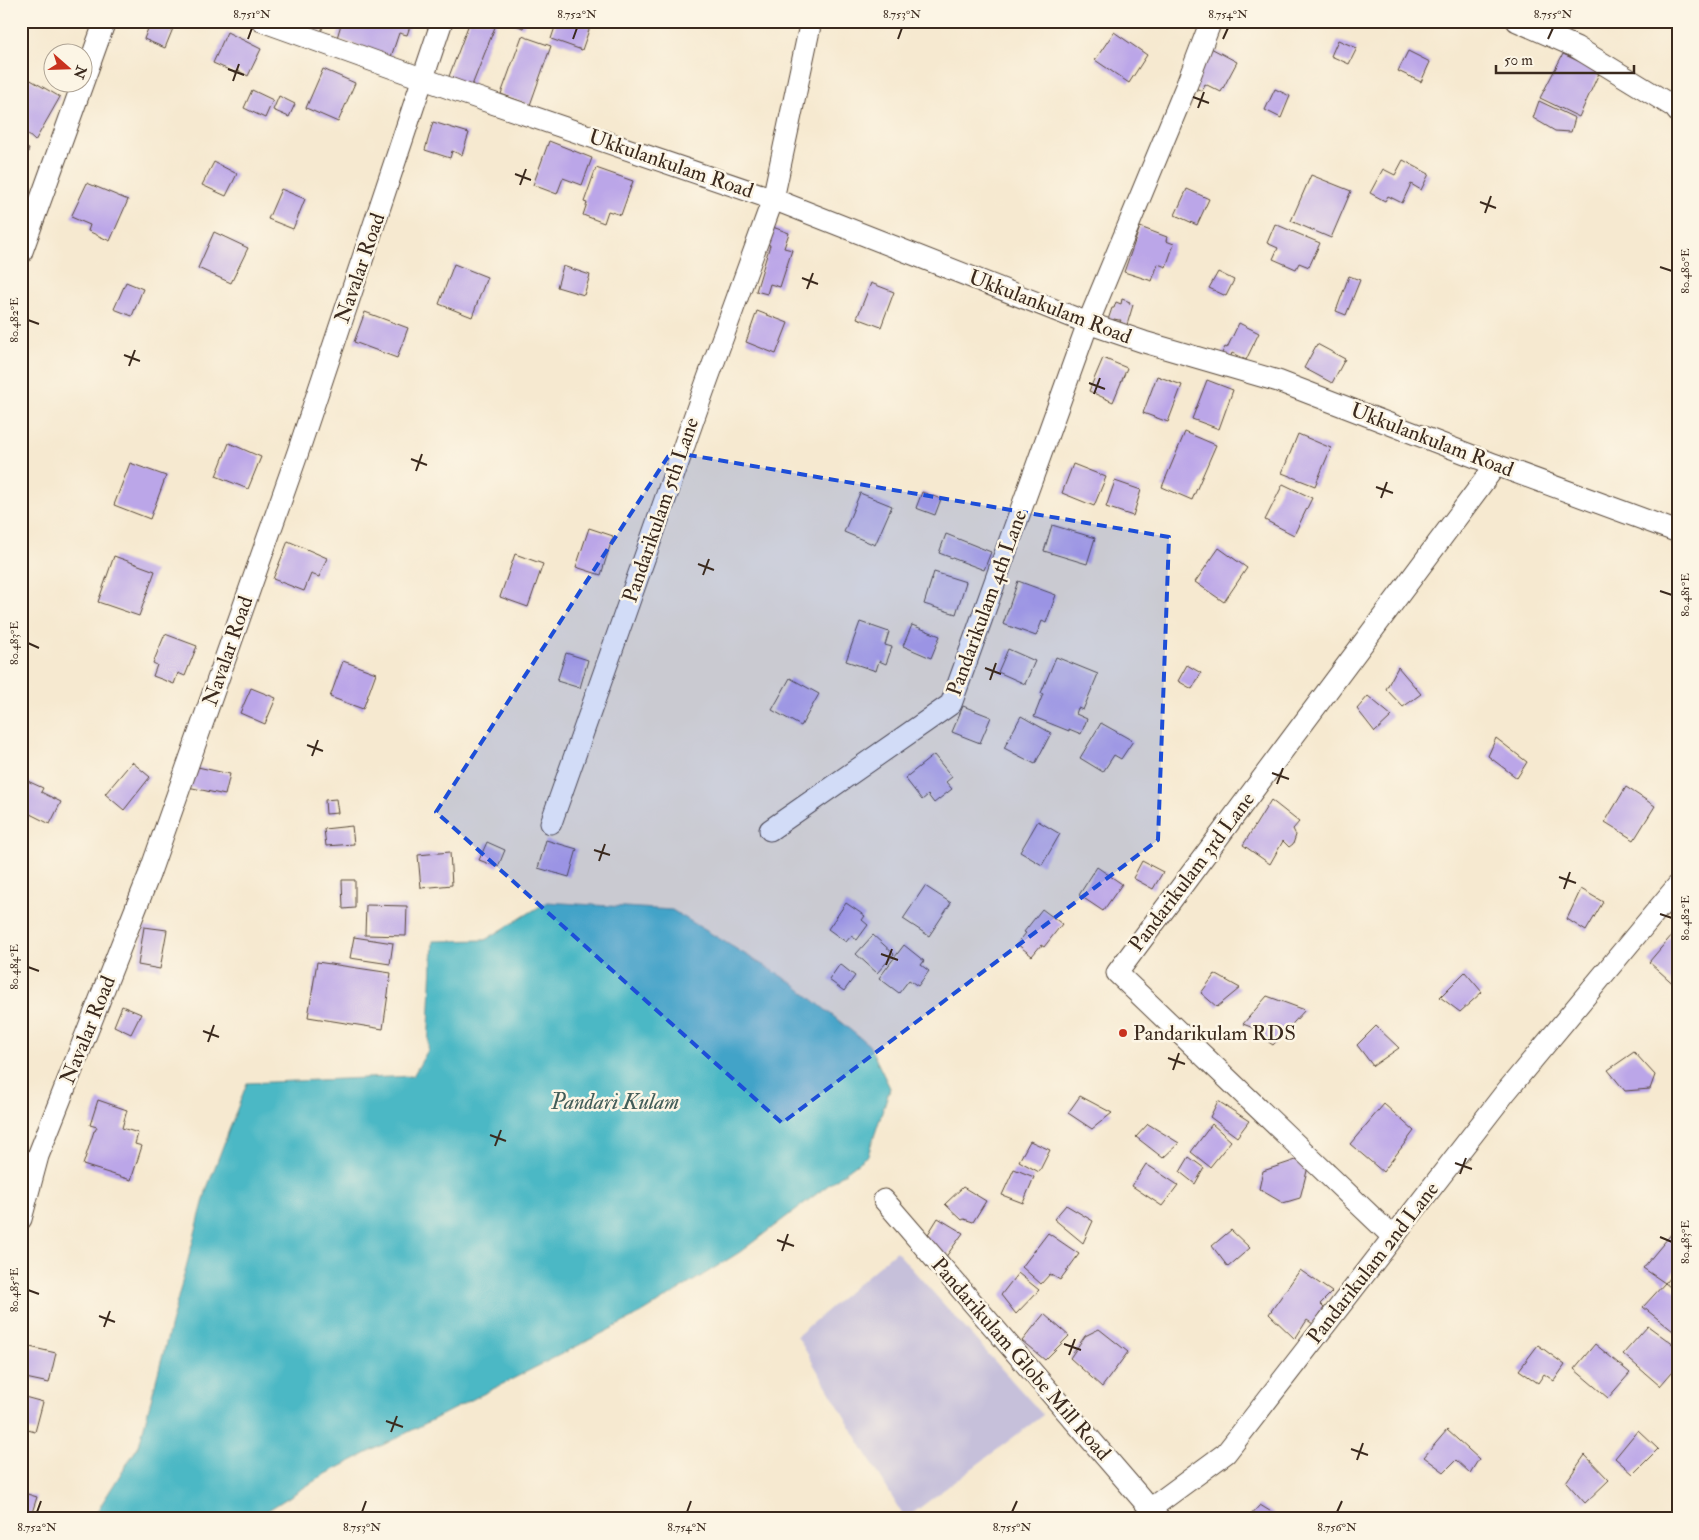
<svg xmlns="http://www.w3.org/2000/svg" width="1699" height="1540" viewBox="0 0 1699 1540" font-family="'IM FELL Double Pica',serif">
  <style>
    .industrial { fill: #c6c0da }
    .water { fill: #4bb8c5; stroke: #437172 }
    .building { fill: #bba6e8 }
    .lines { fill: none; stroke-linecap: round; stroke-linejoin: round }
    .minor-casing { stroke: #574739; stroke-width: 23 }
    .minor { stroke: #fff; stroke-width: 21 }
    .marked { fill: #1d4ed8; fill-opacity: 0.2; stroke: #1d4ed8; stroke-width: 4; stroke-dasharray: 10 6; stroke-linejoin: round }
    .ticks { fill: none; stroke: #3b2a1e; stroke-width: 2 }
    .poi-dot { fill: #c8321e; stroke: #fcf5e5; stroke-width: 2 }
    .labels { text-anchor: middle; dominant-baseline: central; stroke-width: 5; stroke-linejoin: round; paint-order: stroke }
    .street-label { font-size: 21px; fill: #3b2a1e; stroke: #fcf5e5 }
    .poi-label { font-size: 21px; fill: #3b2a1e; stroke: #fcf5e5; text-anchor: start }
    .water-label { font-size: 22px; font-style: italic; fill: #415c58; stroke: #fcf5e5 }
    .neatline { fill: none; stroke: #3b2a1e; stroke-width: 2 }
    .ticks-label { font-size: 12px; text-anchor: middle; fill: #3b2a1e }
  </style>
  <rect width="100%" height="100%" fill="#fcf5e5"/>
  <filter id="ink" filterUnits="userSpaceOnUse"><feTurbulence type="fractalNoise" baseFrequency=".02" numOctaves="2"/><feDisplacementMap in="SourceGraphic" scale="10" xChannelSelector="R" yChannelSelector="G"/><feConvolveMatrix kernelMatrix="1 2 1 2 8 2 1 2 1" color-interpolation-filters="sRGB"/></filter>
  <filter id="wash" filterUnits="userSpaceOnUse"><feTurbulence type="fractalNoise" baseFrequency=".0096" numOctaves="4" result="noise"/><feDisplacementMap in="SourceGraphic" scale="20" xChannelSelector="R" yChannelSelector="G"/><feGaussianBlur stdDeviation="1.12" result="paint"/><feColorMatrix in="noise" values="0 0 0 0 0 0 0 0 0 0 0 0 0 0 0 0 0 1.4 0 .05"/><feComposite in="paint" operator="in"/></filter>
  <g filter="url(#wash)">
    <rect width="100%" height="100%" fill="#f6e9d0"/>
    <polygon class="industrial" points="896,1251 1043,1415 905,1519 797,1336"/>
    <polygon class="water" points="547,902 672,910 791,982 869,1045 890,1088 868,1155 740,1252 642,1313 324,1475 254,1519 92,1519 139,1445 207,1188 247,1083 413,1076 428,1050 433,941 485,940"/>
    <g id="blocks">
      <g class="building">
        <polygon points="151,21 176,21 165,48 144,39"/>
        <polygon points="294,21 325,21 321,32"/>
        <polygon points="342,21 371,22 412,21 407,35 399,33 391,57 337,38"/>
        <polygon points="470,21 497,22 471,88 448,79"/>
        <polygon points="506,21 526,21 523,28"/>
        <polygon points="557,21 572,21 590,27 582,50 551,39"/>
        <polygon points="227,32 261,49 248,76 237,70 236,73 213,63"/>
        <polygon points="1114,32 1147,55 1129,83 1095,60"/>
        <polygon points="522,36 551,46 530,105 501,94"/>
        <polygon points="1338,40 1357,48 1349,64 1331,56"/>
        <polygon points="1209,47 1237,62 1221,92 1205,84 1202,91 1191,86"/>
        <polygon points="1408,51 1430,62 1421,82 1398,71"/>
        <polygon points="1563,54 1600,71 1579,117 1540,98"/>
        <polygon points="323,69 355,83 338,122 306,108"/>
        <polygon points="22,75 60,97 35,141 21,128"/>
        <polygon points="1275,89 1290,96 1281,118 1265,110"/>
        <polygon points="252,90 273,100 265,118 244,108"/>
        <polygon points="279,96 295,104 289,117 273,110"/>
        <polygon points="1539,101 1575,118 1571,132 1555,131 1533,118"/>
        <polygon points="433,122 469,133 462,155 452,151 450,158 425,150"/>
        <polygon points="549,141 592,158 582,185 563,178 557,194 533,185"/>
        <polygon points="21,147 29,149 22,170 21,170"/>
        <polygon points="1403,160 1429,174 1421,190 1411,184 1402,203 1388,196 1385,201 1370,193 1383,169 1395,175"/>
        <polygon points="214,162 237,174 226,196 202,185"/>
        <polygon points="596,168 633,181 621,215 608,211 604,223 583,215 587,203 584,202"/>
        <polygon points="1311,175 1351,191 1331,238 1291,221"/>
        <polygon points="87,183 128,200 110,241 88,231 90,225 71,217"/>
        <polygon points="281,189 305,199 293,229 268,219"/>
        <polygon points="1187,189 1209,199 1197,225 1175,215"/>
        <polygon points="1275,224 1320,243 1309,267 1299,263 1296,269 1273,259 1278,248 1267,243"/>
        <polygon points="770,226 789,233 784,248 792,250 780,287 770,284 767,294 756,291 770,245 764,243"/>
        <polygon points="1140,227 1167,237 1166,241 1174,244 1166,267 1158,264 1152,281 1124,272"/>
        <polygon points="214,232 248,248 231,283 198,268"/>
        <polygon points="454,264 487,277 472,317 439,304"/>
        <polygon points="563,266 590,275 584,295 557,287"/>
        <polygon points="1218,272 1234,280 1226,296 1209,288"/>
        <polygon points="1349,276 1360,280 1346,315 1336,311"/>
        <polygon points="126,282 143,289 132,316 114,309"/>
        <polygon points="871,283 894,292 881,327 857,318"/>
        <polygon points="1122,299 1130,302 1129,304 1133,305 1127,325 1120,322 1121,320 1119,320 1114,319 1113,322 1108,320 1112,308 1114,308 1116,302 1121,304"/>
        <polygon points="757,311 788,323 776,354 746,342"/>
        <polygon points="365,312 408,328 397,358 354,342"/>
        <polygon points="1239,323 1259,333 1246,360 1232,353 1229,361 1220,357 1225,347 1227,348"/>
        <polygon points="1317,344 1345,359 1332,383 1304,368"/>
        <polygon points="1103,358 1127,368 1113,402 1089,391"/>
        <polygon points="1157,376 1182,385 1168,422 1143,413"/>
        <polygon points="1207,380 1233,390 1219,429 1192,419"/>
        <polygon points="1185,432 1216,445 1192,500 1162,487"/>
        <polygon points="1298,434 1331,448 1315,486 1282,473"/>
        <polygon points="229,443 261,457 248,489 216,476"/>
        <polygon points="130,463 166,476 150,519 114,505"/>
        <polygon points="1073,464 1106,477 1094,506 1062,493"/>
        <polygon points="1115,481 1141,490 1133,516 1106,507"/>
        <polygon points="1283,484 1312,498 1294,535 1265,520"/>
        <polygon points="922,492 941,499 935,515 916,508"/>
        <polygon points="860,493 892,506 875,545 844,532"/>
        <polygon points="1052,525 1095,538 1087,564 1044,551"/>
        <polygon points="589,528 613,536 601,575 576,567"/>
        <polygon points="946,534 991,552 984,570 939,553"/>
        <polygon points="288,541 327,558 319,577 311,574 304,591 273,579"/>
        <polygon points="1219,548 1247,568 1224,602 1195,582"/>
        <polygon points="515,554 543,564 528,607 500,597"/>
        <polygon points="114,556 155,571 139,616 98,602"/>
        <polygon points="934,572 966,582 956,614 924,604"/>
        <polygon points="1018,581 1056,595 1046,623 1042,621 1036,636 1003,624"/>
        <polygon points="860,622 889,632 885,645 892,647 886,664 879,661 876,671 846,661"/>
        <polygon points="912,625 940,636 931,658 903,646"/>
        <polygon points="165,634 197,646 185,676 178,673 174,684 153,676 157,665 153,663"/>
        <polygon points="1008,649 1035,661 1025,684 998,672"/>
        <polygon points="566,653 588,660 580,688 557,681"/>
        <polygon points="1056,657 1098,674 1083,710 1078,708 1076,714 1087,719 1081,734 1069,729 1069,731 1034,717 1043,694 1041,693"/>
        <polygon points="343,661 376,673 363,709 330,697"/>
        <polygon points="1187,665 1201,673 1192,689 1178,681"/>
        <polygon points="1398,667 1421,694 1403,707 1386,689"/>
        <polygon points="790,678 819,694 801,726 772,710"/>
        <polygon points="251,688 276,698 265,724 240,713"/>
        <polygon points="1368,696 1392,716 1375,732 1357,709"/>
        <polygon points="963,706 991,717 980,743 952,732"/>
        <polygon points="1021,716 1051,733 1035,764 1004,748"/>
        <polygon points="1101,723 1133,741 1121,759 1114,755 1103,772 1080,758"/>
        <polygon points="1496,738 1527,762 1517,778 1488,756"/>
        <polygon points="934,755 952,777 946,782 952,789 934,803 928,795 922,800 905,778"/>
        <polygon points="132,762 150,777 124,810 105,794"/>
        <polygon points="193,766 230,774 225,795 188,787"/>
        <polygon points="21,778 43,788 41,792 61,802 50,824 30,814 25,825 21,823"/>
        <polygon points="1626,787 1655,806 1634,840 1605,822"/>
        <polygon points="336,799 338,813 326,814 325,800"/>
        <polygon points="1271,800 1299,822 1293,829 1296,835 1293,844 1289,847 1283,841 1270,864 1243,845"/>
        <polygon points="1038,821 1060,834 1042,865 1020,852"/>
        <polygon points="352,826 354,844 326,846 324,829"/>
        <polygon points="546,840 577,849 569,877 538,868"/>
        <polygon points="487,842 505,850 498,867 479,860"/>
        <polygon points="450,852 452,885 421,888 418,855"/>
        <polygon points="1142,861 1163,872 1153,889 1133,878"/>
        <polygon points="1097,867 1122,884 1103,911 1079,895"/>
        <polygon points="342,880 355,880 355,908 343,909"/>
        <polygon points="925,886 951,903 929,936 903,919"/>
        <polygon points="1581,889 1603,902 1586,931 1567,919"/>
        <polygon points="846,903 865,916 862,920 868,925 857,940 851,936 846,942 828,929"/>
        <polygon points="366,905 407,906 406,936 365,935"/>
        <polygon points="1042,909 1062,924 1044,947 1041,945 1032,956 1017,944 1026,933 1024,932"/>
        <polygon points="144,927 167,930 160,969 138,965"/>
        <polygon points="1678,928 1678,988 1649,962"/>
        <polygon points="873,935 894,954 877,973 856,954"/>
        <polygon points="354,937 393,943 390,964 350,958"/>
        <polygon points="904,945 924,961 921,965 929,971 918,986 909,980 899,993 879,978"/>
        <polygon points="317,962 391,973 383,1029 308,1017"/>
        <polygon points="840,964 855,976 844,991 829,980"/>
        <polygon points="1465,972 1482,992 1460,1012 1440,997"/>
        <polygon points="1215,974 1240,988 1217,1007 1201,993"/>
        <polygon points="1267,996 1305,1010 1273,1045 1264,1039 1264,1032 1243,1024"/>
        <polygon points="122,1006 141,1014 131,1034 114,1026"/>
        <polygon points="1376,1026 1399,1048 1373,1066 1357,1045"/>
        <polygon points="1634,1052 1655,1075 1650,1089 1625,1091 1608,1070"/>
        <polygon points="1080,1096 1112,1113 1092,1129 1068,1113"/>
        <polygon points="98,1100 127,1110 122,1128 138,1133 135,1144 142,1146 131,1180 83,1165 94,1131 95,1131 97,1127 90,1125"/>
        <polygon points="1218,1101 1249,1121 1237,1137 1210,1117"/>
        <polygon points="1384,1104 1414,1131 1383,1172 1350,1144"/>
        <polygon points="1148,1124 1179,1143 1163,1158 1136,1137"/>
        <polygon points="1212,1124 1231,1141 1210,1167 1191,1152"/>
        <polygon points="1030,1141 1050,1150 1039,1172 1019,1161"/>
        <polygon points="1189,1157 1204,1168 1195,1184 1180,1172"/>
        <polygon points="1296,1160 1308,1167 1300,1198 1283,1203 1259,1189 1263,1171"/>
        <polygon points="1146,1164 1178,1185 1162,1206 1132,1186"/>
        <polygon points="1014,1169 1034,1177 1023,1203 1002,1195"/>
        <polygon points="963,1187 986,1201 973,1222 964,1219 962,1220 945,1204"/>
        <polygon points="1066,1205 1093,1221 1083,1243 1054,1219"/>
        <polygon points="938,1218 963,1233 945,1258 925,1239"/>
        <polygon points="1678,1226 1678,1268 1665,1283 1643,1268"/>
        <polygon points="1231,1230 1250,1248 1228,1267 1212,1246"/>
        <polygon points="1048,1233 1079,1254 1060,1280 1050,1274 1041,1284 1022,1267"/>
        <polygon points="1300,1270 1332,1292 1320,1304 1324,1308 1313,1324 1307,1320 1295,1339 1269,1314"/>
        <polygon points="1018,1273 1039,1290 1016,1314 1001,1295"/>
        <polygon points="1665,1283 1678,1293 1678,1335 1643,1307"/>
        <polygon points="1044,1314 1069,1336 1045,1360 1022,1341"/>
        <polygon points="1648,1326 1678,1348 1678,1365 1660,1386 1623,1354"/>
        <polygon points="1099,1329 1128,1352 1102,1387 1070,1358 1085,1336"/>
        <polygon points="1595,1344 1630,1373 1608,1398 1574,1369"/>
        <polygon points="21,1345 56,1353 49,1383 21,1377"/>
        <polygon points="1538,1345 1565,1365 1554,1381 1544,1374 1538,1383 1519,1370"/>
        <polygon points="21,1396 43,1402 35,1432 21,1428"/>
        <polygon points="1447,1430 1479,1459 1470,1473 1456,1460 1444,1472 1424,1457"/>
        <polygon points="1638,1430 1658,1449 1633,1474 1615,1458"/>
        <polygon points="1585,1455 1609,1480 1585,1503 1566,1482"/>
        <polygon points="21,1492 37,1497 30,1519 21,1519"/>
        <polygon points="1260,1505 1283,1519 1247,1519"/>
      </g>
    </g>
  </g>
  <g filter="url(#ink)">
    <use href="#blocks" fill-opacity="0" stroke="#574739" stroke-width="1"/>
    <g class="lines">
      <defs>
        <g id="minor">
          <polyline points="262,21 463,93 773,199 1088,323 1144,342 1278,381 1496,465 1678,532"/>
          <polyline points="1517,21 1576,47 1674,107 1678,112"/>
          <polyline points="21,254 105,21"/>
          <polyline points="551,823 703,392 773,199 811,21"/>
          <polyline points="770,830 951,704 1088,323 1187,84 1211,21"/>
          <polyline points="884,1200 1159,1519"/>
          <polyline points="21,1219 38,1156 149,875 298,452 442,21"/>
          <polyline points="1393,1237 1117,973 1496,465"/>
          <polyline points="1150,1509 1226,1453 1505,1093 1678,885"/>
        </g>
      </defs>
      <use href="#minor" class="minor-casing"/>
      <use href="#minor" class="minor"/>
    </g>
  </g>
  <path class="marked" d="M671,452L1169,537L1158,840L782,1123L436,812Z"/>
  <path class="ticks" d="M248,39L252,28M573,39L577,28M898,39L902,28M1223,39L1228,28M1548,39L1553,28M228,69L244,75M233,81L239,64M1193,97L1209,103M1198,108L1204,92M515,174L531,180M520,185L526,169M1480,202L1496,208M1485,213L1491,196M1660,267L1672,271M802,278L818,284M807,289L813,273M28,320L39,324M124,355L140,361M129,366L135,350M1089,383L1105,389M1094,394L1100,378M411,459L427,465M416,471L422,454M1376,487L1393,493M1381,498L1387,482M698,564L714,570M703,575L709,559M1660,591L1672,595M28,643L39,648M985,668L1001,674M990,680L996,663M307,745L323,751M312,756L318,740M1272,773L1289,779M1277,784L1283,768M594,850L610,855M599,861L605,844M1559,877L1576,883M1564,889L1570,872M1660,914L1672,918M881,954L898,960M886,965L892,949M28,967L39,971M203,1031L219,1037M208,1042L214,1025M1168,1058L1185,1064M1173,1070L1179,1053M490,1135L506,1141M495,1146L501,1130M1455,1163L1472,1169M1460,1174L1466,1158M1660,1237L1672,1242M777,1240L794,1246M782,1251L788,1234M28,1290L39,1294M99,1316L115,1322M104,1327L110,1311M1064,1344L1081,1350M1069,1355L1075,1339M386,1421L403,1427M391,1432L397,1416M1351,1449L1368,1455M1357,1460L1363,1443M37,1512L41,1501M362,1512L366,1501M687,1512L691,1501M1012,1512L1017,1501M1337,1512L1342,1501"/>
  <circle class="poi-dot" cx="1123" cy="1033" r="5"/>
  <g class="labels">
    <g class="street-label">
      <text transform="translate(671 164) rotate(19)">Ukkulankulam Road</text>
      <text transform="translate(360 268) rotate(-71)">Navalar Road</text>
      <text transform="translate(1050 307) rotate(21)">Ukkulankulam Road</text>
      <text transform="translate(1432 440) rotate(21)">Ukkulankulam Road</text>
      <text transform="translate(661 510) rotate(-71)">Pandarikulam 5th Lane</text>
      <text transform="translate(987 603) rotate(-70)">Pandarikulam 4th Lane</text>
      <text transform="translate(228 651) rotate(-71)">Navalar Road</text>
      <text transform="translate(1192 872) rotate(-53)">Pandarikulam 3rd Lane</text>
      <text transform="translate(88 1030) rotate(-68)">Navalar Road</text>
      <text transform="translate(1373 1263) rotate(-52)">Pandarikulam 2nd Lane</text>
      <text transform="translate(1021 1359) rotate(49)">Pandarikulam Globe Mill Road</text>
    </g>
    <g class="poi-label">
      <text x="1133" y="1033">Pandarikulam RDS</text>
    </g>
    <g class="water-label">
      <text x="615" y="1102">Pandari Kulam</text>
    </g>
  </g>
  <rect width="1699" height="1540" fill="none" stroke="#fcf5e5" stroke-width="55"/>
  <g transform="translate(68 68) rotate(110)"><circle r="24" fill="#fcf5e5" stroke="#afa495"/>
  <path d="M0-4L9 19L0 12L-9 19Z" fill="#c8321e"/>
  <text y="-8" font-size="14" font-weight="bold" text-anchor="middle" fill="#3b2a1e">N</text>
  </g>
  <path d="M1496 65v8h138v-8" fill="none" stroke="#3b2a1e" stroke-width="2.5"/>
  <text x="1504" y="65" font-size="15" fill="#3b2a1e" stroke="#fcf5e5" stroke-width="4" paint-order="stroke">50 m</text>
  <rect x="28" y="28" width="1644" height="1484" class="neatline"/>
  <g class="ticks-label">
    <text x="252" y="18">8.751°N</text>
    <text x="577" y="18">8.752°N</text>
    <text x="902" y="18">8.753°N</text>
    <text x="1228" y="18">8.754°N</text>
    <text x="1553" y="18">8.755°N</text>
    <text transform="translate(1685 271) rotate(-90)" y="4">80.480°E</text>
    <text transform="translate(14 320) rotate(-90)" y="4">80.482°E</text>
    <text transform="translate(1685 595) rotate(-90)" y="4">80.481°E</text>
    <text transform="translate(14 643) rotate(-90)" y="4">80.483°E</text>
    <text transform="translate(1685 918) rotate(-90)" y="4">80.482°E</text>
    <text transform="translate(14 967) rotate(-90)" y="4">80.484°E</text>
    <text transform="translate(1685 1242) rotate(-90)" y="4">80.483°E</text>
    <text transform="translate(14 1290) rotate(-90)" y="4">80.485°E</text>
    <text x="37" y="1531">8.752°N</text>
    <text x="362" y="1531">8.753°N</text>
    <text x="687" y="1531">8.754°N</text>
    <text x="1012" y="1531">8.755°N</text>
    <text x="1337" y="1531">8.756°N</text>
  </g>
</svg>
